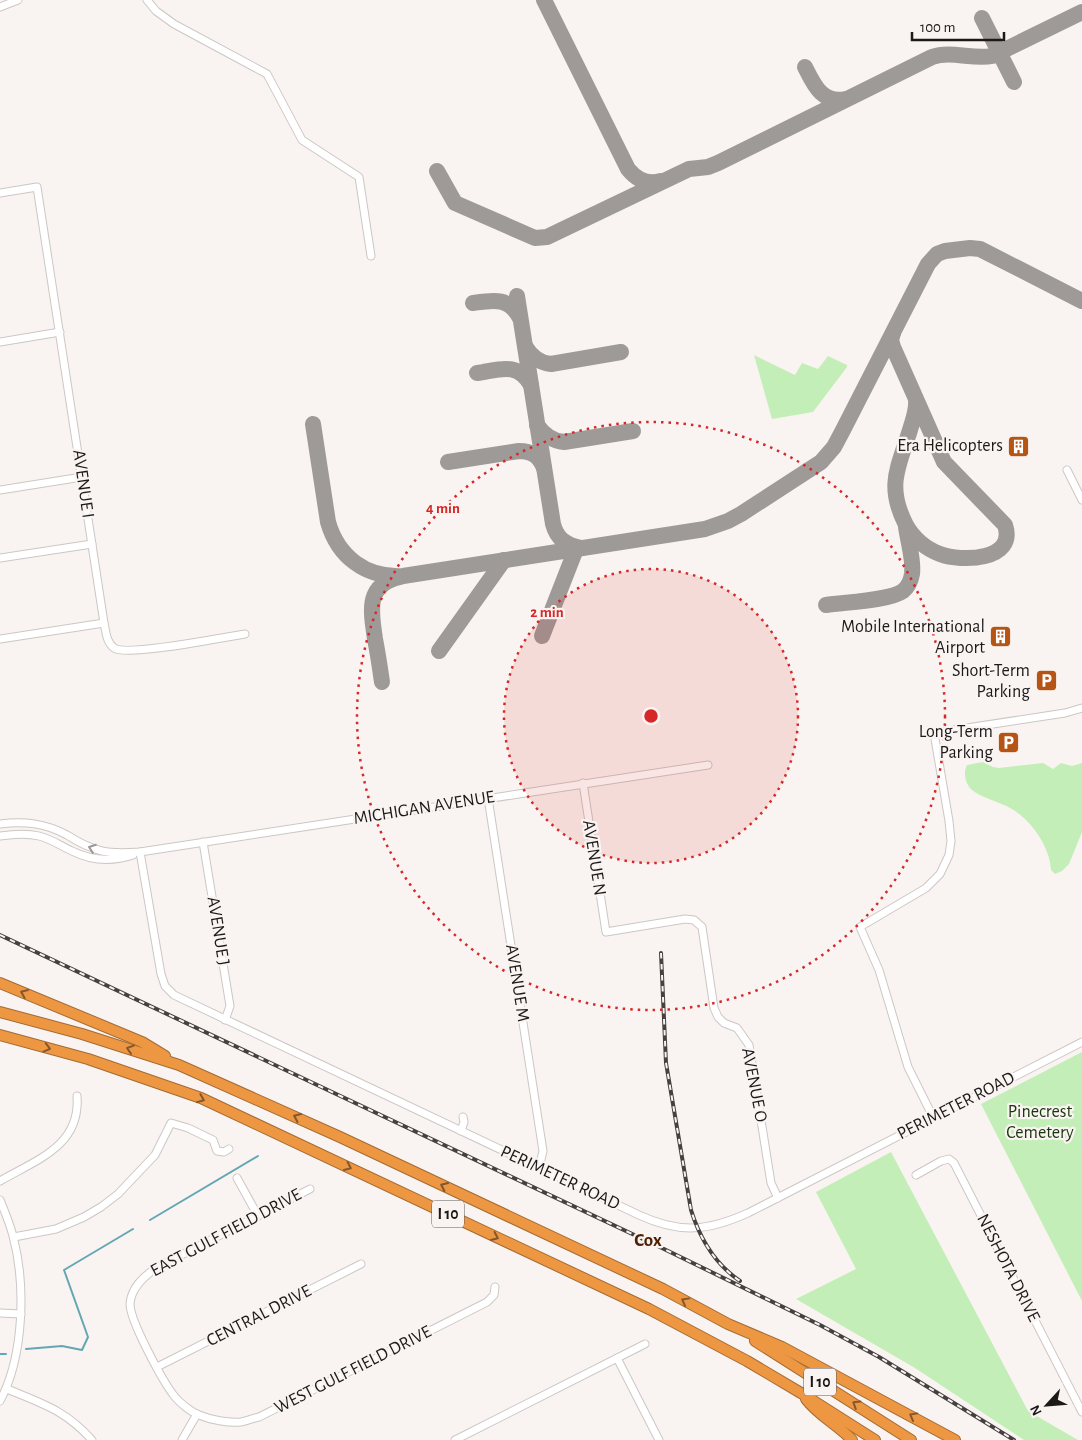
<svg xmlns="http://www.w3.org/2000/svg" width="1082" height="1440" viewBox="0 0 1082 1440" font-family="'Alegreya Sans',sans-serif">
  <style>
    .green { fill: #c3eeb7 }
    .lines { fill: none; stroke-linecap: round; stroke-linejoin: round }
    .stream { stroke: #64a7b3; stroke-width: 2 }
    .taxiway { stroke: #9e9a98; stroke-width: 16 }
    .minor-casing { stroke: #ccc7c4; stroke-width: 9 }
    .highway-casing { stroke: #a46b34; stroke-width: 12 }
    .minor { stroke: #fff; stroke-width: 7 }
    .highway { stroke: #ed9742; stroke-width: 10 }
    .rail-casing { stroke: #444140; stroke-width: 4 }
    .rail { stroke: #f9f4f1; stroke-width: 2; stroke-dasharray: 5.5; stroke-linecap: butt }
    .oneway { stroke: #999898 }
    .oneway2 { stroke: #84582e }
    .ring { fill: none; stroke: #d62828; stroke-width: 2.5; stroke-dasharray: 2.5 5 }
    .labels { text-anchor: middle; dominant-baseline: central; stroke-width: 4.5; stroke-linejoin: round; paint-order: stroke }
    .shield { fill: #f9f4f1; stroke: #5e5b5a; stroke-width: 1 }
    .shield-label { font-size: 16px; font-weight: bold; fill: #1c1a19 }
    .poi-label { font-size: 18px; fill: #1c1a19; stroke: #f9f4f1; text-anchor: end }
    .street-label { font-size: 18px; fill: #1c1a19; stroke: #f9f4f1 }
    .park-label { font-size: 18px; fill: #18360d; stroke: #f9f4f1 }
    .neighbourhood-label { font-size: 19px; font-weight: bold; fill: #4e1f03; stroke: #f9f4f1 }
    .centre { fill: #d62828; stroke: #f9f4f1; stroke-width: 2.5 }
    .ring-label { font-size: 15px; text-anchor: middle; font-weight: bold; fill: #d62828; stroke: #f9f4f1; stroke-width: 4.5; stroke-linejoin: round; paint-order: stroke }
  </style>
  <rect width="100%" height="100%" fill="#f9f4f1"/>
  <g class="green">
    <polygon points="754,355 795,375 802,363 818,369 828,356 847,365 847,367 813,412 772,419"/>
    <path d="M983,762L993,767L999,768L1043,763L1053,769L1061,763L1072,766L1082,763V832L1069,864L1062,871L1055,874L1051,870C1050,847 1031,819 1010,808C1000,802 980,797 972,790C965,784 963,772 967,765Z"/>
    <polygon points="1082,1052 1082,1301 981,1104"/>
    <polygon points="891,1152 1028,1411 1078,1440 1024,1440 915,1368 796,1299 856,1269 816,1192"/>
  </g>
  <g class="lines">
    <g class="stream">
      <polyline points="150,1220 258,1156"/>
      <polyline points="26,1349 62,1346 82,1350 88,1337 64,1270 133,1229"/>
      <polyline points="0,1354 6,1354"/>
    </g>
    <g class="taxiway">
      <path d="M544,0L628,169C637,180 648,185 661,181"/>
      <polyline points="982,18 1014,82"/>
      <path d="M805,67C814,85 822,104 846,99"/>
      <path d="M437,171L455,203L535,238L547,237L689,169L708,167L718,163L932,57C951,50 973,60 992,56L1082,12"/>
      <path d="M517,296L553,524C557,539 566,545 581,548"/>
      <path d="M473,303C494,300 509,297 520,318"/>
      <path d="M893,333L891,340L893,347L944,462L1005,525C1017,561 961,562 940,554C926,549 913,538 906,525C886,486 898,468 910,430C913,419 917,411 916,400"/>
      <path d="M525,346C531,356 539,363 551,364L621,352"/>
      <path d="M477,373C499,370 517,361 531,385"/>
      <path d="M313,424L328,522C338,557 366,578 403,576L705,529L728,521L741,514L821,462L834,447L842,432L928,264L937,254L945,251L970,248L980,249L1082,301"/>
      <path d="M537,425C544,435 552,441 564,442L633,431"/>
      <path d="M448,462L519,451C532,451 539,456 544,468"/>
      <path d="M826,605C844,602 889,601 903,591C908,587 911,580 912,574C914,560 908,542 906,527"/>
      <polyline points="542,636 576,549"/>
      <polyline points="439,651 504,560"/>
      <path d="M382,682C380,668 378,654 375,639C371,611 365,585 400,577"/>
    </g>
    <defs>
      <g id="minor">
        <polyline points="147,0 156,11 174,24 267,74 302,140 359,177 371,256"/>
        <polyline points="0,7 18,0"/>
        <path d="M0,193L37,187L104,623C106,631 106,642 114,648C127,657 224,637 245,634"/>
        <polyline points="0,342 60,332"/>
        <polyline points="1067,470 1082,500"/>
        <polyline points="0,490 82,477"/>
        <polyline points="0,558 92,544"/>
        <polyline points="0,639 104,623"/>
        <polyline points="583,783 606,932 685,919 694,920 702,927 714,1008 718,1017 724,1023 737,1028 749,1045 771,1183 778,1198"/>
        <polyline points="488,798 543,1151 539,1168"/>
        <path d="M0,824C24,821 45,823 67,835C78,842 89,848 102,851C114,854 127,853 140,852L708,765"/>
        <path d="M0,836C13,834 27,833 39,836C51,839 61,846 72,851C92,861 112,862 133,855"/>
        <polyline points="203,842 230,1006 225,1020"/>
        <path d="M140,852L161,974L165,986L174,995L639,1215C680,1234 708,1231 748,1213L1082,1042"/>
        <polyline points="933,1117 908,1067 879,970 860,927 926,888 940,874 949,855 951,841 949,821 934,733 1065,713 1082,708"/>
        <polyline points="461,1131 464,1122 463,1117"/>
        <polyline points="916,1175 941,1161 949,1159 954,1163 1082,1412"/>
        <polyline points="237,1178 258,1216"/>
        <path d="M0,1181C36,1160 81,1146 77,1096"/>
        <path d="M310,1189L156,1268C143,1277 131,1288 130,1304C130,1321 163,1382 175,1397C180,1403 191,1412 199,1415C211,1420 228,1423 241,1422C247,1421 253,1418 259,1417L487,1302L494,1295L495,1287"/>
        <path d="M0,1200C5,1212 10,1224 13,1236C26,1285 24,1356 0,1401"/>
        <polyline points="14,1237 56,1229 84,1217 101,1207 118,1194 155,1155 171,1123 188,1128 213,1140 217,1151 224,1152 229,1149"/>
        <polyline points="0,1313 21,1314"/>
        <polyline points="617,1358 659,1440"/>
        <polyline points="157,1367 361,1264"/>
        <path d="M7,1389C43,1404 65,1410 92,1440"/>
        <polyline points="182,1440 197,1414"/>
        <polyline points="455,1440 645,1344"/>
      </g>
      <g id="highway">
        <polyline points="0,983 142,1042 165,1056"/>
        <polyline points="0,1012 82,1034 179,1065 340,1137 663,1289 728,1324 782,1347 955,1440"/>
        <polyline points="0,1035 88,1059 201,1098 649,1309 747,1361 801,1393 875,1440"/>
        <polyline points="755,1341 911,1440"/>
        <path d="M806,1399C819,1416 838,1425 852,1440"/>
      </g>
    </defs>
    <use href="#minor" class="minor-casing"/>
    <use href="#highway" class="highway-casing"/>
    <use href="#minor" class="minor"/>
    <use href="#highway" class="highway"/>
    <defs>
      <g id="rail">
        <polyline points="0,935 664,1249 820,1325 879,1357 1014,1440"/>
        <path d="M661,953L666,1063L691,1210C700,1239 715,1264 740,1281"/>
      </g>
    </defs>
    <use href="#rail" class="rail-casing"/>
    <use href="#rail" class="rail"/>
  </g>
  <defs><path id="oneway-chevron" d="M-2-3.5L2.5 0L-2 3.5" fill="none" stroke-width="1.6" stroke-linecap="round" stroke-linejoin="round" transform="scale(1.25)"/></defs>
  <use class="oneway" href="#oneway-chevron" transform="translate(92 848) rotate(-160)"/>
  <g class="oneway2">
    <use href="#oneway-chevron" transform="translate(24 993) rotate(-157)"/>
    <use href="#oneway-chevron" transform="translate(47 1048) rotate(15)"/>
    <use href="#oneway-chevron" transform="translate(130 1049) rotate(-162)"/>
    <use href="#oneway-chevron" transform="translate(201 1099) rotate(22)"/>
    <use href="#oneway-chevron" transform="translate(297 1117) rotate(-156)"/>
    <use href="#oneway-chevron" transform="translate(348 1167) rotate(25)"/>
    <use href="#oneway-chevron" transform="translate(444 1186) rotate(-155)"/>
    <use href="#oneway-chevron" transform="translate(495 1237) rotate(25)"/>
    <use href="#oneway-chevron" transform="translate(685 1301) rotate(-151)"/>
    <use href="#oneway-chevron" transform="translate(856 1404) rotate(-148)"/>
    <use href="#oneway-chevron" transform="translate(913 1416) rotate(-151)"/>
  </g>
  <circle cx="651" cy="716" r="147" fill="#d62828" fill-opacity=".12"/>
  <g class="ring">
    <circle cx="651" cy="716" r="147"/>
    <circle cx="651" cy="716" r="294"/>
  </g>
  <defs>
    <symbol id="building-square" viewBox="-11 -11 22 22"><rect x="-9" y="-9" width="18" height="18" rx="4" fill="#b65415" stroke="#f9f4f1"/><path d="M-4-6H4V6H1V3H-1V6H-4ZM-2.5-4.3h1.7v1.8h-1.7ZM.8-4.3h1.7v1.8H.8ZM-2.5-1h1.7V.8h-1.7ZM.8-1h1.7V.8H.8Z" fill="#fff"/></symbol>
    <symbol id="parking-square" viewBox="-11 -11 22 22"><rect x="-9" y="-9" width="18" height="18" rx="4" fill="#b65415" stroke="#f9f4f1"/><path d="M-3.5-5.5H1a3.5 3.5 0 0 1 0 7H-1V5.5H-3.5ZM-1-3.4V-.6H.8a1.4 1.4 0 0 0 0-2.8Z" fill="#fff"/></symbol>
  </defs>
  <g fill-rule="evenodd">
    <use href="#building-square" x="1006" y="434" width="25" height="25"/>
    <use href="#building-square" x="988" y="624" width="25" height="25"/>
    <use href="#parking-square" x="1034" y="668" width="25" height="25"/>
    <use href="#parking-square" x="996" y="730" width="25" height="25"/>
  </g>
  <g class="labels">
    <g class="shield">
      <rect x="432" y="1200.5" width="32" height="27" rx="4"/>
      <rect x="804" y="1368.5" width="32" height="27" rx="4"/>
    </g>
    <g class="shield-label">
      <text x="448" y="1214">I 10</text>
      <text x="820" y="1382">I 10</text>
    </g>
    <g class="poi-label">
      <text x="1003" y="446">Era Helicopters</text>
      <text x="985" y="627">Mobile International<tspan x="985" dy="21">Airport</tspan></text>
      <text x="1030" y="671">Short-Term<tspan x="1030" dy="21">Parking</tspan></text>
      <text x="993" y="732">Long-Term<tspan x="993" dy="21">Parking</tspan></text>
    </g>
    <g class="street-label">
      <text transform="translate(83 484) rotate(82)">AVENUE I</text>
      <text transform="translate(424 808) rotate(-9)">MICHIGAN AVENUE</text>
      <text transform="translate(594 858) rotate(81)">AVENUE N</text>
      <text transform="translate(218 931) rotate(81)">AVENUE J</text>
      <text transform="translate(517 983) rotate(81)">AVENUE M</text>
      <text transform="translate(754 1085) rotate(79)">AVENUE O</text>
      <text transform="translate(956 1106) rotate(-27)">PERIMETER ROAD</text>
      <text transform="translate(560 1178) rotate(25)">PERIMETER ROAD</text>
      <text transform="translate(226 1233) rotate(-28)">EAST GULF FIELD DRIVE</text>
      <text transform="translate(1008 1268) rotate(63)">NESHOTA DRIVE</text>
      <text transform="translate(259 1316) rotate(-27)">CENTRAL DRIVE</text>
      <text transform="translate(353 1370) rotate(-27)">WEST GULF FIELD DRIVE</text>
    </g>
    <g class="park-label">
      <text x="1040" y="1112">Pinecrest<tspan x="1040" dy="21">Cemetery</tspan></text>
    </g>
    <g class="neighbourhood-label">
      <text x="648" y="1240">Cox</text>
    </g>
  </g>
  <circle cx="651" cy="716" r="8" class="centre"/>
  <g class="ring-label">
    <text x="443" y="513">4 min</text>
    <text x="547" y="617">2 min</text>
  </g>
  <g transform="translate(1047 1405) rotate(244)" stroke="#f9f4f1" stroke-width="4" paint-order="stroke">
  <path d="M0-4L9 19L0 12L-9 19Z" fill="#1c1a19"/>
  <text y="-8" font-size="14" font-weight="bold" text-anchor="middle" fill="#1c1a19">N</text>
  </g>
  <path d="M912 32v8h92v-8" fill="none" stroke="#1c1a19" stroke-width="2.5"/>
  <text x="920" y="32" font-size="15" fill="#1c1a19" stroke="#f9f4f1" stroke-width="4" paint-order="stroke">100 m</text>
</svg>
